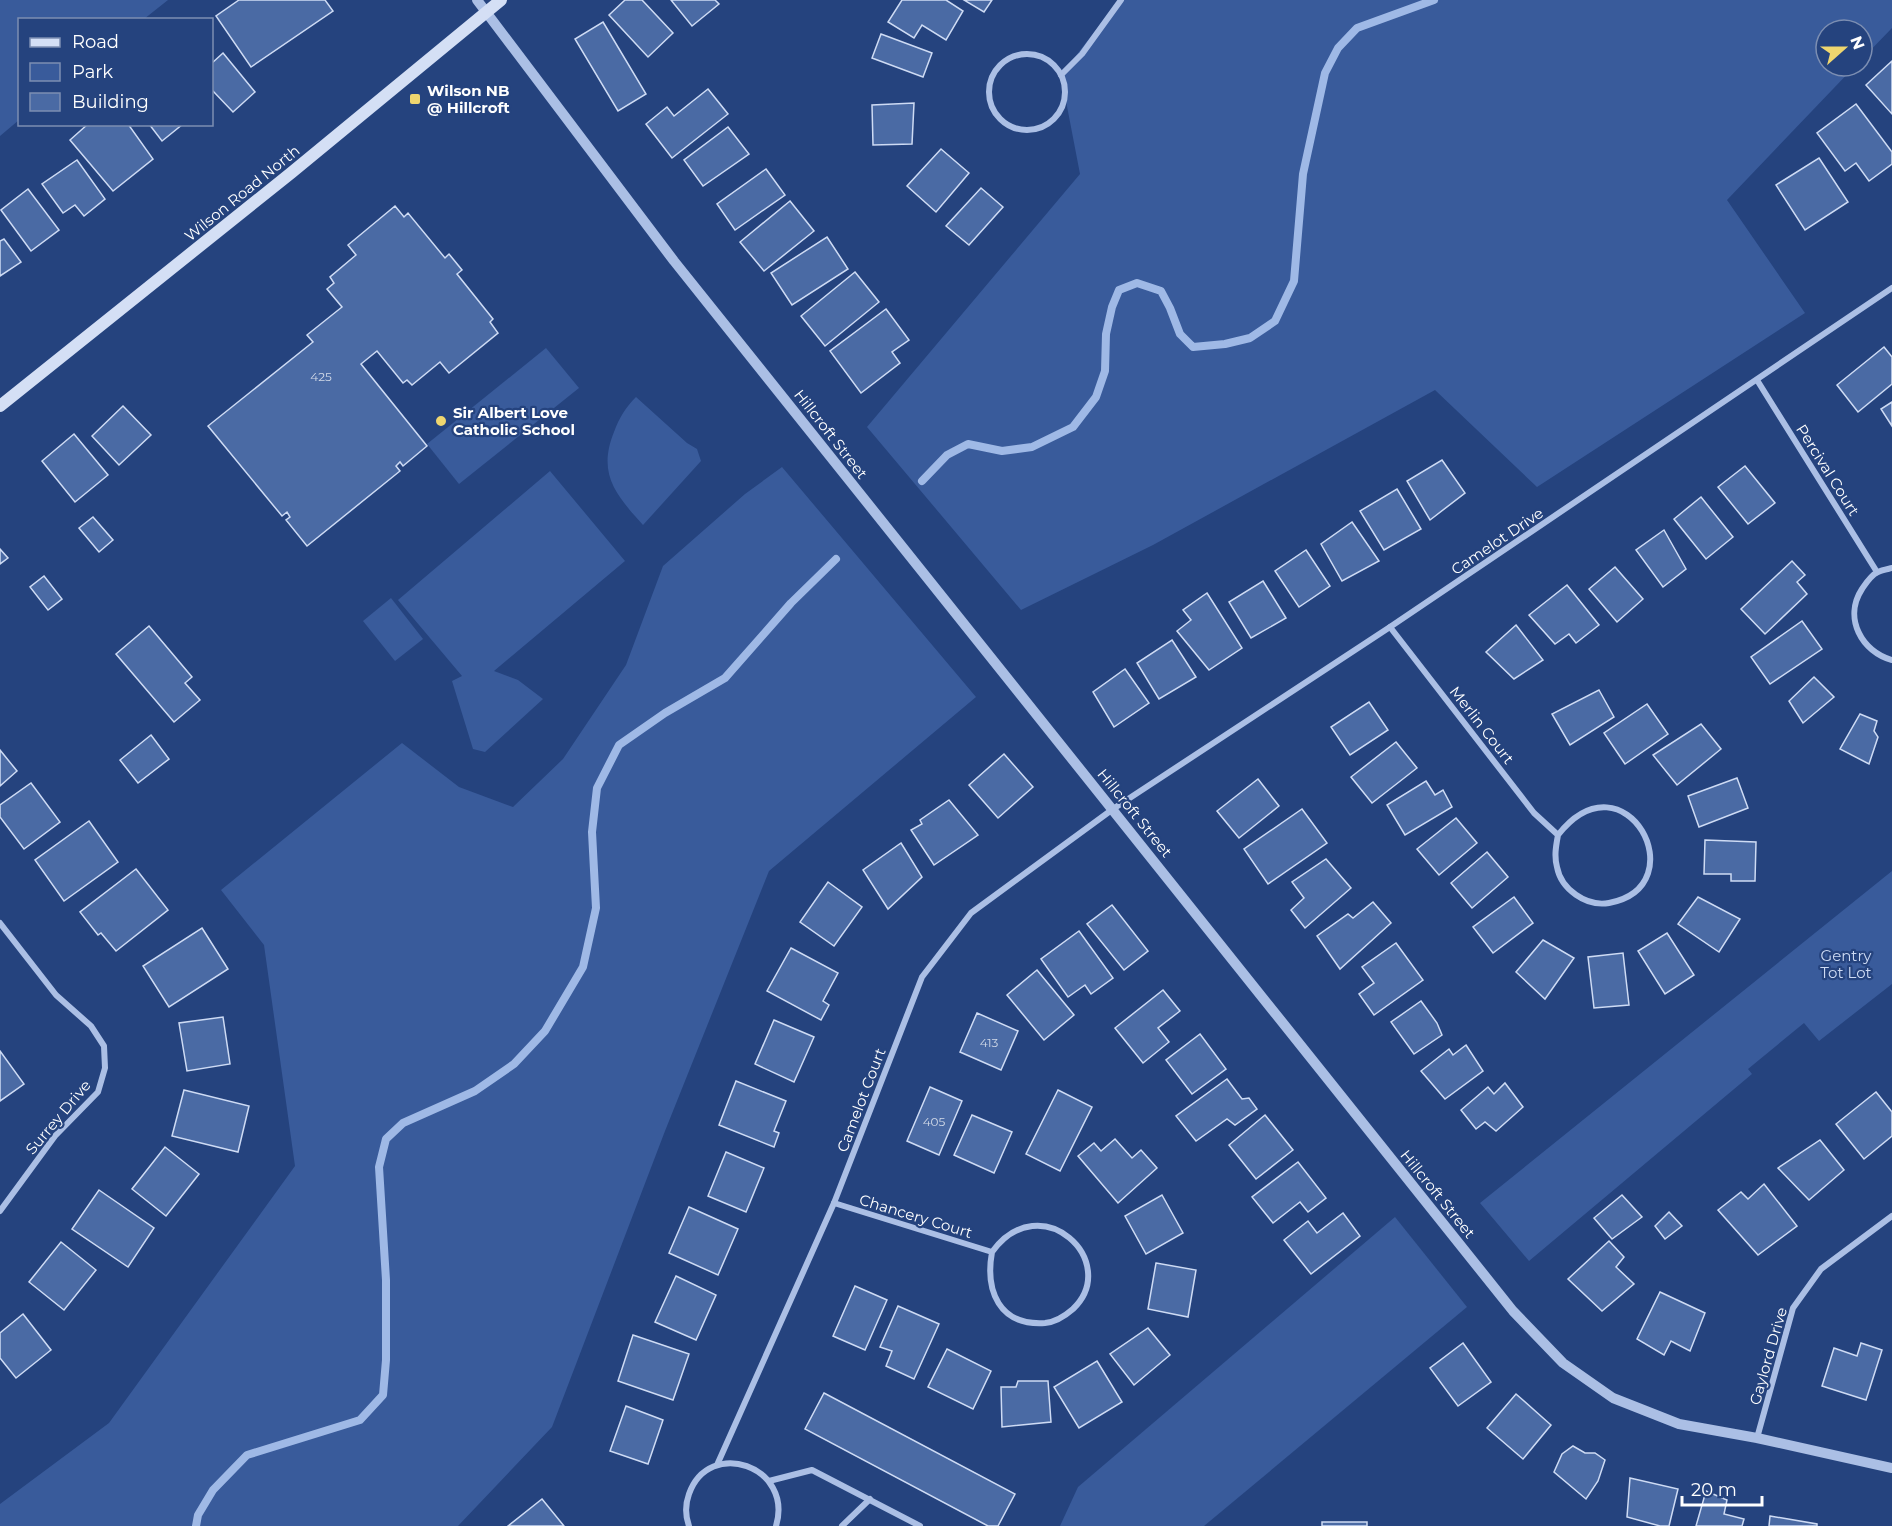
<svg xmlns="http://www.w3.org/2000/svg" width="1892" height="1526" viewBox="0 0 1892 1526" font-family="Montserrat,sans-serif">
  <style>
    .green { fill: #395b9b }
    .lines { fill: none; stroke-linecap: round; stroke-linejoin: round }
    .stream { stroke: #9fb9e6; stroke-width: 8 }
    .building { fill: #4a6aa4; stroke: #cedbf4; stroke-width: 1.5 }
    .minor { stroke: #abbfe5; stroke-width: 6 }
    .tertiary { stroke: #abbfe5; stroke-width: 10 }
    .secondary { stroke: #d4dff5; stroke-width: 12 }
    .poi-dot { fill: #efd66f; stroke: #25437e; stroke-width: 2 }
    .labels { text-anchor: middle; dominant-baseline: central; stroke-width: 4.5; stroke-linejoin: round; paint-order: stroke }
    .number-label { font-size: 12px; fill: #d2dae8 }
    .poi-label { font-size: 15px; font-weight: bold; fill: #fff; stroke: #25437e; text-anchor: start }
    .street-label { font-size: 15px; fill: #fff; stroke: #25437e }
    .park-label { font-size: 15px; fill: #cedbf4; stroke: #25437e }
  </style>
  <rect width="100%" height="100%" fill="#25437e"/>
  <g class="green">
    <polygon points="0,0 168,0 144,19 20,20 19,120 0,136"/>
    <polygon points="1119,0 1892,0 1892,28 1862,59 1862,30 1826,30 1826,66 1855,66 1727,200 1805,313 1537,487 1435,390 1153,545 1021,610 867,427 1080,174 1061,75"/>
    <polygon points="546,348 579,388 459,484 427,444"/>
    <path d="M636,397L687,443L697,449L701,461L643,525C616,495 597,474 614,432C619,418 626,407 636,397Z"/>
    <polygon points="782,467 976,697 769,871 665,1131 552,1427 458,1526 0,1526 0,1504 109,1423 295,1166 264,945 221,890 402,743 459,787 513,807 563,759 626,665 663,566 745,494"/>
    <polygon points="550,471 625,561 494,671 518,680 543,699 485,752 473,749 452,681 462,676 398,600"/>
    <polygon points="391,598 423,639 395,661 363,621"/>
    <polygon points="1892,871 1892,984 1819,1041 1804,1023 1748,1069 1752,1074 1529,1261 1480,1203"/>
    <polygon points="1395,1217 1467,1307 1204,1526 1060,1526 1078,1487"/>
  </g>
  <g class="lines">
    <g class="stream">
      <polyline points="922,481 947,455 968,444 1002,451 1032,447 1073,427 1096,397 1105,371 1106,334 1112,307 1119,290 1137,283 1161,291 1170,308 1180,334 1193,347 1225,344 1250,338 1275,321 1294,281 1303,174 1325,73 1338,48 1357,28 1434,0"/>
      <polyline points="196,1526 198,1515 213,1490 247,1455 360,1420 383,1395 386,1360 386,1280 379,1167 386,1139 403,1123 475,1091 514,1064 545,1031 583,967 596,908 592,832 597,788 619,745 665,713 725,678 791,603 836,559"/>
    </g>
  </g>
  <g class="building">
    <polygon points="239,0 325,0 333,11 251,67 216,16"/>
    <polygon points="625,0 642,0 673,33 648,57 609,15"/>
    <polygon points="671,0 715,0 719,4 692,26"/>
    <polygon points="902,0 946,0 963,11 946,40 922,25 914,38 888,22"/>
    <polygon points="964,0 992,0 984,12"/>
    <polygon points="603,22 646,94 618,111 575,39"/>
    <polygon points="881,34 932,53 923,77 872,58"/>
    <polygon points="223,53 255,92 233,112 212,90 212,63"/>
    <polygon points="1892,61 1892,114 1866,85"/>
    <polygon points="708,89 728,114 672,158 646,124 667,107 674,116"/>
    <polygon points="914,103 912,144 873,145 872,105"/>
    <polygon points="1856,104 1892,152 1892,164 1869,181 1856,163 1845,171 1817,133"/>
    <polygon points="88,124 128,124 153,159 113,191 70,140"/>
    <polygon points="149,124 183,124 162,141"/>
    <polygon points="728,127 749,154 703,186 684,160"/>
    <polygon points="941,149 969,173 936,212 907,186"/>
    <polygon points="1819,158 1848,202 1805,230 1776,185"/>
    <polygon points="77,160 105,199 84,216 75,205 63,213 42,184"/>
    <polygon points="766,169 785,195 735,230 717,204"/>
    <polygon points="981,188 1003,207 969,245 946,226"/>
    <polygon points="28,189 59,230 31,251 1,210"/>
    <polygon points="790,201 814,231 764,271 740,242"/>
    <polygon points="395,206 404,217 408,213 445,258 449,254 462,270 457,274 493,319 490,322 498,333 449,373 440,362 412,385 407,380 403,383 377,351 361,364 427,446 403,466 400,462 396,466 400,471 307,546 286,520 290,517 287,512 282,516 208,426 313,342 307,335 342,307 327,289 334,283 330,277 356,255 348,245"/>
    <polygon points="827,237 848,269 792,305 771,273"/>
    <polygon points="4,239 21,262 0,276 0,241"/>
    <polygon points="855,272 879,302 825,346 801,316"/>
    <polygon points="886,309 909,340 892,352 900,363 861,393 830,351"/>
    <polygon points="1884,347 1892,357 1892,384 1858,412 1837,385"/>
    <polygon points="1892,402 1892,426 1881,409"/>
    <polygon points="123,406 151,435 119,465 92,436"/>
    <polygon points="74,434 108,475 75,502 42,461"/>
    <polygon points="1442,460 1465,493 1430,520 1407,481"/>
    <polygon points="1745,466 1775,503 1748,524 1718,487"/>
    <polygon points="1397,489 1421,529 1384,550 1360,511"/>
    <polygon points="1701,497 1733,537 1706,559 1674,519"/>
    <polygon points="93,517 113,540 99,552 79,528"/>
    <polygon points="1352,522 1379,561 1342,581 1321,544"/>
    <polygon points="1664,530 1686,569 1663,587 1636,550"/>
    <polygon points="0,549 8,558 0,564"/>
    <polygon points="1306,550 1330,586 1299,607 1275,571"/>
    <polygon points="1792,561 1805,575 1797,582 1807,594 1765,634 1741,609"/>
    <polygon points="1615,567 1643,599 1617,622 1589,589"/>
    <polygon points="44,576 62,599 48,610 30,587"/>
    <polygon points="1263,581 1286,618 1251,638 1229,602"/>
    <polygon points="1567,585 1599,625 1576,643 1569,634 1555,644 1529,615"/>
    <polygon points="1207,593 1242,648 1209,670 1177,631 1191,620 1183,610"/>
    <polygon points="1802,621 1822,649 1770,684 1751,657"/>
    <polygon points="1516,625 1543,660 1514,679 1486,652"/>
    <polygon points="149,626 192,677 185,683 200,700 174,722 116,654"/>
    <polygon points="1172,640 1196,677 1159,699 1137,663"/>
    <polygon points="1125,669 1149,703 1114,727 1093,692"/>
    <polygon points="1814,677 1834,697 1803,723 1789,701"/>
    <polygon points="1599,690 1614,717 1570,745 1552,714"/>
    <polygon points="1369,702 1388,730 1350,755 1331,727"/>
    <polygon points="1647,704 1668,734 1625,764 1604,733"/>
    <polygon points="1860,714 1877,721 1874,731 1878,737 1869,764 1840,749"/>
    <polygon points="1701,724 1721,749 1677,785 1653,755"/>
    <polygon points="151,735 169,759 138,783 120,760"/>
    <polygon points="1396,742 1417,768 1372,803 1351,777"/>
    <polygon points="0,750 17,771 0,786"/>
    <polygon points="1004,754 1033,787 998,818 969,785"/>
    <polygon points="1737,778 1748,808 1699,827 1688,796"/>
    <polygon points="1258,779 1279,806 1239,838 1217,811"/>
    <polygon points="1426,781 1435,795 1443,790 1452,807 1405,835 1387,805"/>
    <polygon points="31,783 60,822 24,849 0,817 0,805"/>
    <polygon points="949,800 978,835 934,865 911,830 922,824 920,820"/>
    <polygon points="1302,809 1327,843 1268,884 1244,849"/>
    <polygon points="1456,818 1477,843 1439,875 1417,849"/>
    <polygon points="89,821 118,862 64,901 35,860"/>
    <polygon points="1705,840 1756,842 1755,881 1731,881 1731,874 1704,874"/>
    <polygon points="901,843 922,877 888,909 863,870"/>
    <polygon points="1487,852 1508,877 1472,908 1451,883"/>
    <polygon points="1326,859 1351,888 1305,928 1291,910 1304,898 1292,882"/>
    <polygon points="136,869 168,910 116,951 101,933 98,935 80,912"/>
    <polygon points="828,882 862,907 834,946 800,922"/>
    <polygon points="1514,897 1533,923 1493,953 1473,927"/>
    <polygon points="1698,897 1740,919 1719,952 1678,924"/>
    <polygon points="1373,902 1391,923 1340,969 1317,936 1348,914 1353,918"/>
    <polygon points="1112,905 1148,951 1124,970 1087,924"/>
    <polygon points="202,928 228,969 169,1007 143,966"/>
    <polygon points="1079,931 1113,978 1091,994 1085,985 1068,997 1041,959"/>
    <polygon points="1667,933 1694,975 1665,994 1638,951"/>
    <polygon points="1543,940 1574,958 1545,999 1516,972"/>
    <polygon points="1396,943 1423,980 1374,1015 1359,994 1374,983 1362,967"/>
    <polygon points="791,948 838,973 823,1001 829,1005 821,1020 767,991"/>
    <polygon points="1623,953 1629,1005 1594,1008 1588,957"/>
    <polygon points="1037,970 1074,1015 1044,1040 1007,995"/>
    <polygon points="1163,990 1180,1011 1158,1028 1169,1042 1143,1063 1115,1028"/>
    <polygon points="1421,1001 1437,1023 1442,1035 1414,1054 1391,1022"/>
    <polygon points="977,1013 1018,1031 1001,1070 960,1052"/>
    <polygon points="223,1017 230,1064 187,1071 179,1023"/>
    <polygon points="774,1020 814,1037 794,1082 755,1064"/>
    <polygon points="1200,1034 1226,1069 1192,1094 1166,1060"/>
    <polygon points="1466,1045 1483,1071 1445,1099 1421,1071 1449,1049 1453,1055"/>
    <polygon points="0,1051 24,1084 0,1101"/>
    <polygon points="1227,1079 1242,1099 1249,1098 1257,1109 1235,1125 1227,1119 1196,1141 1176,1116"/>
    <polygon points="736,1081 786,1101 774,1131 779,1133 774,1147 719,1125"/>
    <polygon points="1505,1083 1523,1107 1496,1131 1485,1122 1476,1129 1461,1110 1488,1087 1494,1094"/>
    <polygon points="930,1087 962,1101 939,1155 907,1141"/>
    <polygon points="184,1090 249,1106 238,1152 172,1136"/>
    <polygon points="1058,1090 1092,1107 1060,1171 1026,1154"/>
    <polygon points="1876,1092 1892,1112 1892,1136 1864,1159 1836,1124"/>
    <polygon points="972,1115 1012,1132 994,1173 954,1155"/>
    <polygon points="1265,1115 1293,1150 1256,1179 1229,1145"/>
    <polygon points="1115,1139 1132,1158 1141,1150 1157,1168 1118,1203 1078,1156 1094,1143 1101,1151"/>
    <polygon points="1820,1140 1844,1170 1809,1200 1778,1168"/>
    <polygon points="165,1147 199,1174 166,1216 132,1189"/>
    <polygon points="726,1152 764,1168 746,1212 708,1196"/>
    <polygon points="1298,1162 1326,1198 1308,1212 1300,1202 1273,1223 1252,1197"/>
    <polygon points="1764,1184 1797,1226 1758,1255 1718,1210 1741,1192 1748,1199"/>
    <polygon points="99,1190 154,1228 128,1267 72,1229"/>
    <polygon points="1162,1195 1183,1233 1146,1254 1125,1216"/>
    <polygon points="1622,1195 1642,1217 1612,1239 1594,1218"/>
    <polygon points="689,1207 738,1229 718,1275 669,1253"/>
    <polygon points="1669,1212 1682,1226 1665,1239 1655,1226"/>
    <polygon points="1343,1213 1360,1236 1311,1274 1284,1240 1308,1221 1317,1233"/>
    <polygon points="1609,1241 1624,1257 1616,1267 1634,1284 1602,1311 1568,1279"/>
    <polygon points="61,1242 96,1270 64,1310 29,1282"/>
    <polygon points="1156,1263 1196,1270 1188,1317 1148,1309"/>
    <polygon points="676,1276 716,1295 696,1340 655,1322"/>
    <polygon points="855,1286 887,1300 865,1350 833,1336"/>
    <polygon points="1660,1292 1705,1313 1690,1351 1671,1341 1664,1355 1637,1339"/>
    <polygon points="898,1306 939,1324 914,1379 886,1366 892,1351 880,1347"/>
    <polygon points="23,1314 51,1350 16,1378 0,1358 0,1333"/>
    <polygon points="1148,1328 1170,1355 1134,1385 1110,1354"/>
    <polygon points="633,1335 689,1354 673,1400 618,1381"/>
    <polygon points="1463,1343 1491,1382 1458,1406 1430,1368"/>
    <polygon points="1861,1343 1882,1350 1866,1400 1822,1386 1834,1348 1857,1356"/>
    <polygon points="947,1349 991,1371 973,1409 928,1387"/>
    <polygon points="1097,1361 1122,1402 1079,1428 1054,1387"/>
    <polygon points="1018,1381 1048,1381 1051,1422 1002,1427 1001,1387 1016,1387"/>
    <polygon points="824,1393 1015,1494 998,1526 988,1526 805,1429"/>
    <polygon points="1516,1394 1551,1425 1523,1459 1487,1428"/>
    <polygon points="626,1406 663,1420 648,1464 610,1451"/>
    <polygon points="1573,1446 1585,1453 1595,1453 1605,1460 1598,1481 1586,1499 1554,1472 1562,1454"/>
    <polygon points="1630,1478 1678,1489 1669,1526 1660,1526 1627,1517"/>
    <polygon points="1706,1491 1727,1500 1724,1514 1744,1519 1742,1526 1696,1526"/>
    <polygon points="542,1499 564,1526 508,1526"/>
    <polygon points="1770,1516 1817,1524 1817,1526 1769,1526"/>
    <rect x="1322" y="1522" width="45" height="4"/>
  </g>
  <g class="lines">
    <g class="minor">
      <circle cx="1027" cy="92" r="38"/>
      <polyline points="1061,75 1082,54 1121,0"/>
      <polyline points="1757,380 1877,572"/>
      <path d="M1892,568C1888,569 1882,570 1878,572C1871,575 1866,583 1862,589C1843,618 1862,652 1892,660"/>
      <path d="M1390,627L1534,813L1558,835C1625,750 1698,886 1609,903C1586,907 1561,889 1557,867C1554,856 1556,846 1558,835"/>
      <polyline points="0,923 56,995 91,1026 104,1046 105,1068 98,1092 55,1136 0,1211"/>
      <path d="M834,1203L992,1252C1041,1185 1122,1262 1073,1309C1065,1316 1056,1322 1045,1323C999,1326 985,1291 992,1252"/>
      <polyline points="1757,1438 1793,1308 1821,1269 1892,1216"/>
      <polyline points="717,1465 834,1203 922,977 971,913 1113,809 1390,627 1892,288"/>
      <polyline points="769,1481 812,1470 920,1526"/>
      <path d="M689,1526C685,1515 685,1505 689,1494C709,1437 794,1466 776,1526"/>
      <polyline points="842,1526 870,1499"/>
    </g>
    <polyline class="tertiary" points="477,0 674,261 1513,1311 1563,1363 1613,1398 1679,1424 1757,1438 1892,1468"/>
    <polyline class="secondary" points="0,406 291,173 501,0"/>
  </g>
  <g class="poi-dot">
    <rect x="409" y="93" width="12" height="12" rx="3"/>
    <circle cx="441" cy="421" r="6"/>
  </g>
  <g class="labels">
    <g class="number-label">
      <text x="321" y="376">425</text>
      <text x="989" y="1042">413</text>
      <text x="934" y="1121">405</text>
    </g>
    <g class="poi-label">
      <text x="427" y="90">Wilson NB<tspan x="427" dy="17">@ Hillcroft</tspan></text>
      <text x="453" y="412">Sir Albert Love<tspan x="453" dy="17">Catholic School</tspan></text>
    </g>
    <g class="street-label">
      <text transform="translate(242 193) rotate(-39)">Wilson Road North</text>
      <text transform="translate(831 434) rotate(52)">Hillcroft Street</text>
      <text transform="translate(1828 470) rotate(58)">Percival Court</text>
      <text transform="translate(1497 541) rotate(-34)">Camelot Drive</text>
      <text transform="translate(1482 725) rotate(52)">Merlin Court</text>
      <text transform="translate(1135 813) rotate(51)">Hillcroft Street</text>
      <text transform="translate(861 1100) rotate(-69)">Camelot Court</text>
      <text transform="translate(58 1117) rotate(-50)">Surrey Drive</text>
      <text transform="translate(1438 1194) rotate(51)">Hillcroft Street</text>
      <text transform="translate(916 1216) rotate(17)">Chancery Court</text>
      <text transform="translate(1768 1356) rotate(-74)">Gaylord Drive</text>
    </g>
    <g class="park-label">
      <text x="1846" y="955">Gentry<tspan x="1846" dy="17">Tot Lot</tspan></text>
    </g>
  </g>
  <rect x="18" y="18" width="195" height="108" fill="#25437e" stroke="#7c8eb2" stroke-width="1.5"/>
  <rect x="30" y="38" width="30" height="9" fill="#d4dff5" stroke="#7c8eb2" stroke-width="1.5"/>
  <text x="72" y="48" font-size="18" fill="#ffffff">Road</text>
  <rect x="30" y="63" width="30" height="18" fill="#395b9b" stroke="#7c8eb2" stroke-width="1.5"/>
  <text x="72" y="78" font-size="18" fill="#ffffff">Park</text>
  <rect x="30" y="93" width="30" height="18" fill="#4a6aa4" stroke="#7c8eb2" stroke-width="1.5"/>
  <text x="72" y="108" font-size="18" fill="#ffffff">Building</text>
  <g transform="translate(1844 48) rotate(69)"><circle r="28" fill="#25437e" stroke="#7c8eb2" stroke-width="1.5"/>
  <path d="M0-4.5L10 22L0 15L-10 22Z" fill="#efd66f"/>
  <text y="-9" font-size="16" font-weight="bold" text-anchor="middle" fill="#ffffff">N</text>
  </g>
  <path d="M1682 1496v9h80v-9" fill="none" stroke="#ffffff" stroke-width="3"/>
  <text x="1691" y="1496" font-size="18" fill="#ffffff" stroke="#25437e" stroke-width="4.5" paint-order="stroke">20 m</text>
</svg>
